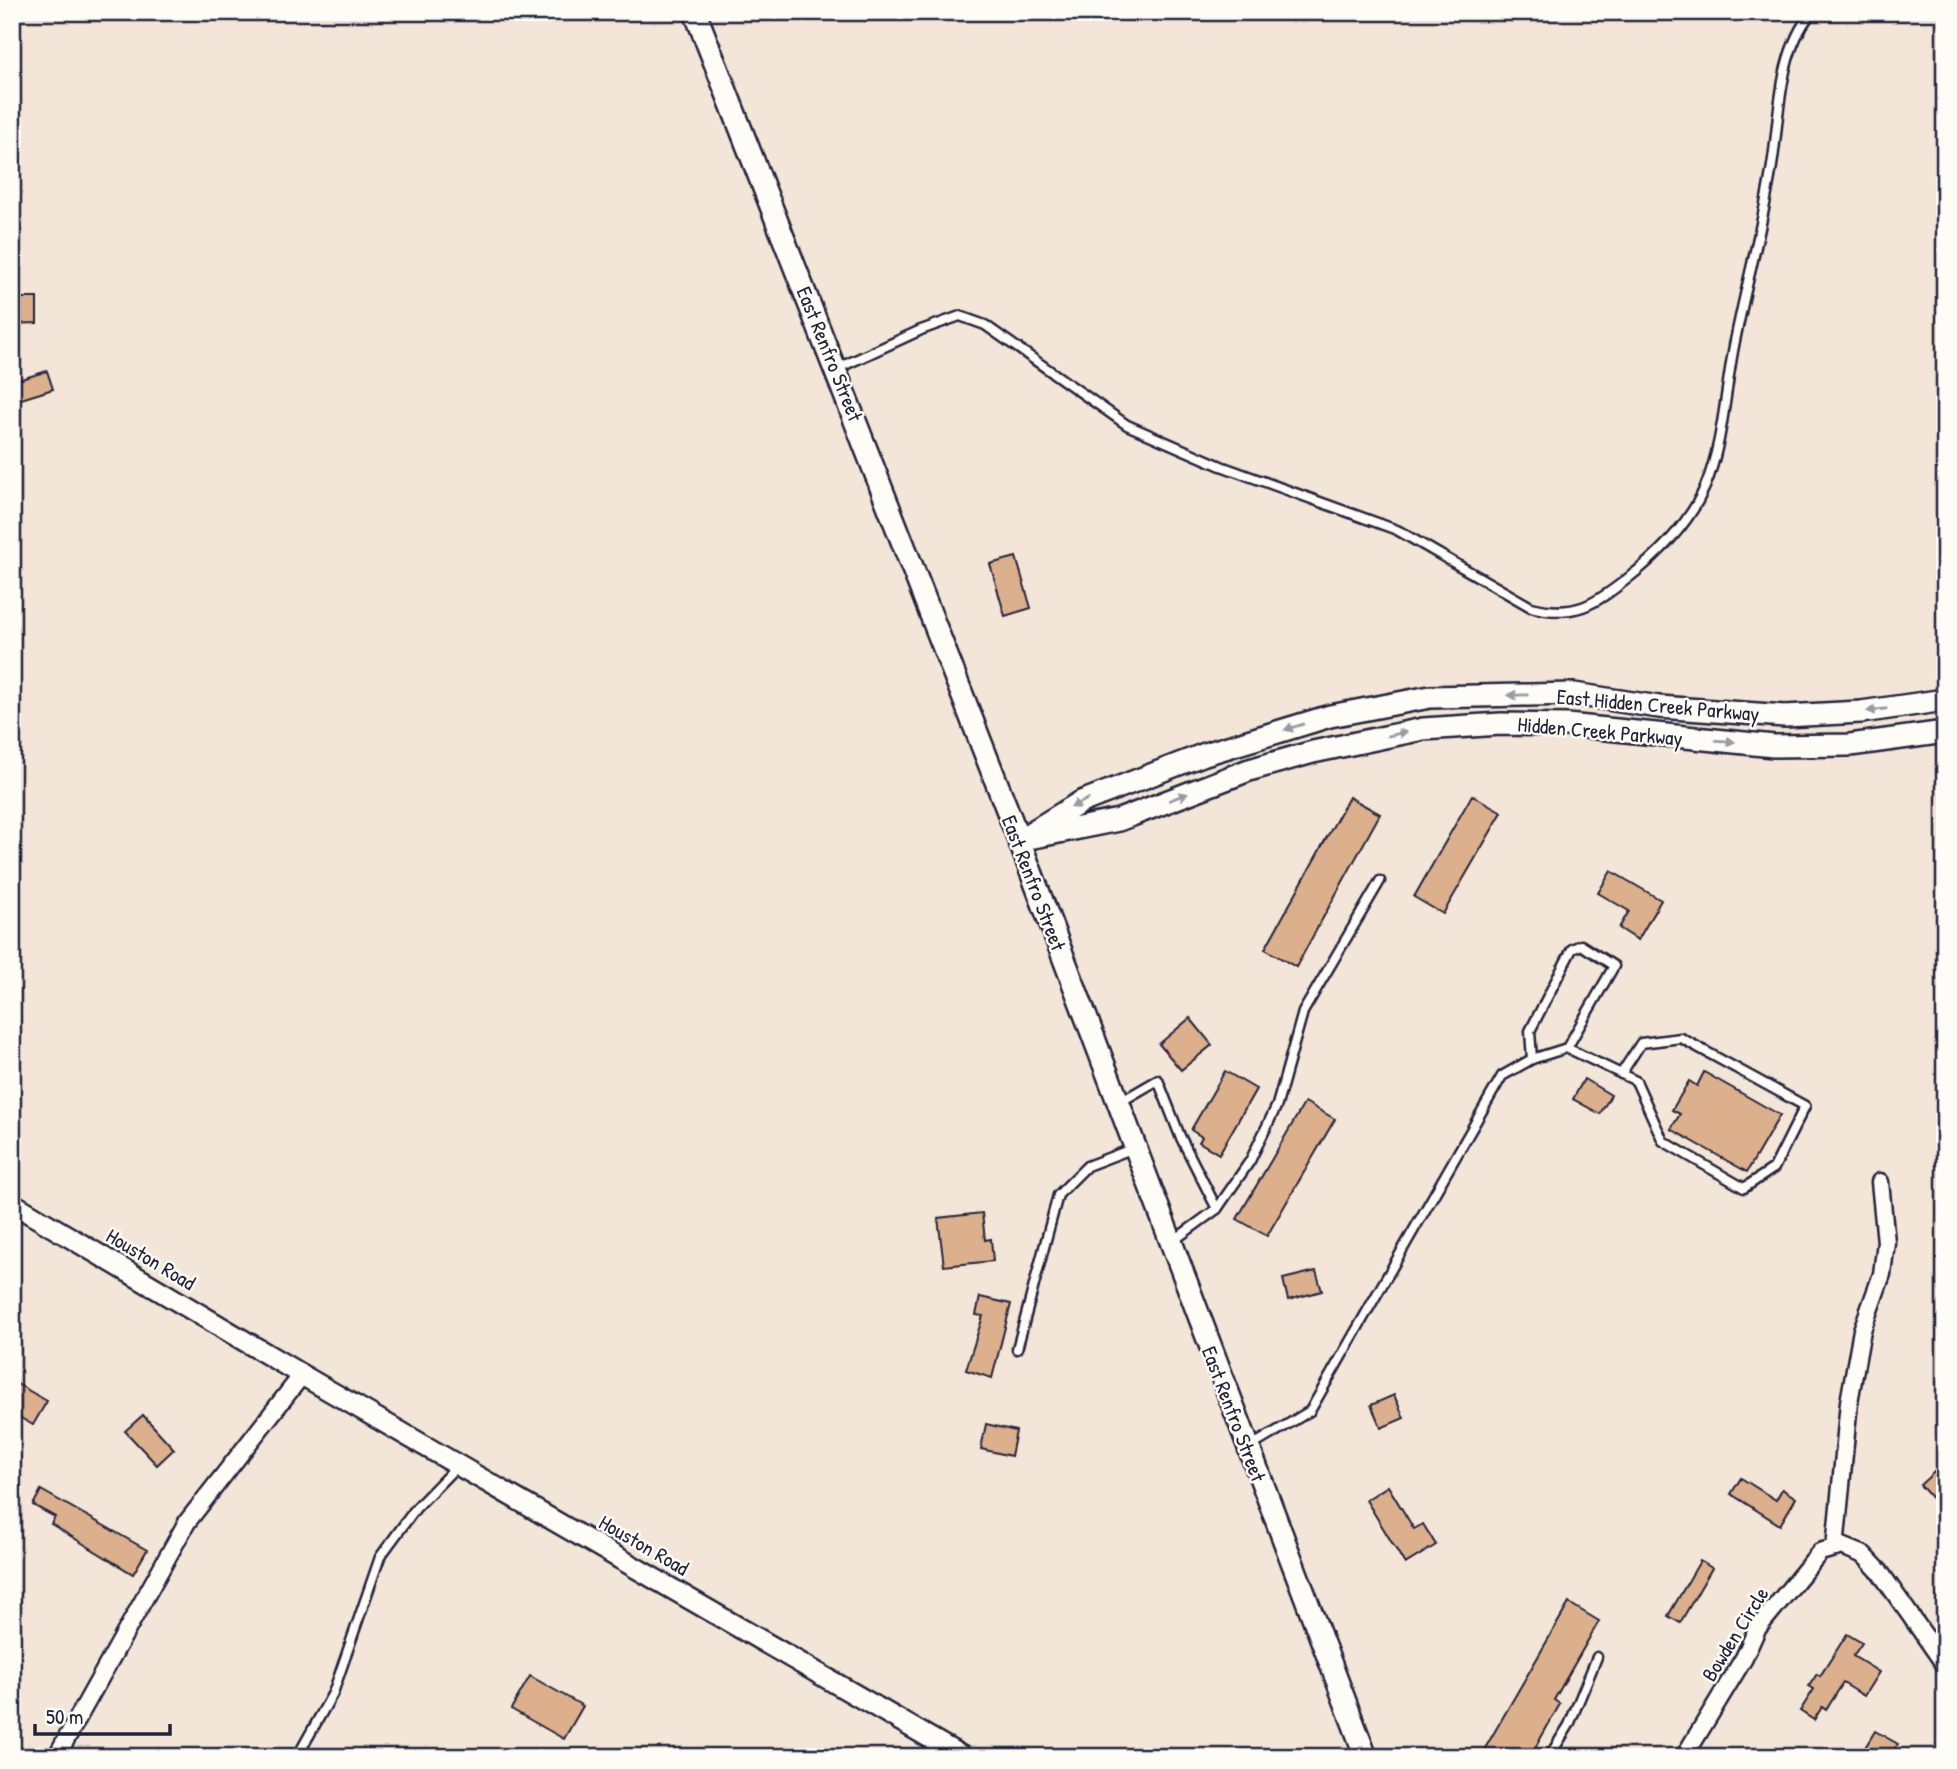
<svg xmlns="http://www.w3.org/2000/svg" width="1957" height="1769" viewBox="0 0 1957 1769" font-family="'Patrick Hand',sans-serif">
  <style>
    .building { fill: #dcaf8d; stroke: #22223b; stroke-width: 2 }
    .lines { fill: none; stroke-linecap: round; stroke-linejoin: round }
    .service-casing { stroke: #22223b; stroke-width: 13 }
    .minor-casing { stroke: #22223b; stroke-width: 21 }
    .tertiary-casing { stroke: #22223b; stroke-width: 24 }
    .secondary-casing { stroke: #22223b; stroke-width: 26 }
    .service { stroke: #fdfcf7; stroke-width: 8 }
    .minor { stroke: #fdfcf7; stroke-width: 16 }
    .tertiary { stroke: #fdfcf7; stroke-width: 19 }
    .secondary { stroke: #fdfcf7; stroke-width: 21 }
    .oneway { fill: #9a9aa2 }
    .labels { text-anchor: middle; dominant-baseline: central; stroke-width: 5; stroke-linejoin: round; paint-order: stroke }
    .street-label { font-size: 21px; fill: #22223b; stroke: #fdfcf7 }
  </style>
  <rect width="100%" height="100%" fill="#f3e5d7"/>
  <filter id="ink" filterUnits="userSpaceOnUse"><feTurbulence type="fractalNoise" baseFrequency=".0143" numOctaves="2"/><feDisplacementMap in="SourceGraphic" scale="14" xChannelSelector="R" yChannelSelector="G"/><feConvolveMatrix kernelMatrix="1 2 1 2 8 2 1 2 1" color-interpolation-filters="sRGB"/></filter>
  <g filter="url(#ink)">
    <g class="building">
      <polygon points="12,298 37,298 37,323 12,324"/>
      <polygon points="47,371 53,389 12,402 12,382"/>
      <polygon points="1016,557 1031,608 1005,616 990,564"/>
      <polygon points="1472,795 1502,812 1443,914 1414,897"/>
      <polygon points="1349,797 1380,814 1296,967 1265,949"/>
      <polygon points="1611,871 1661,900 1638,940 1619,928 1629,911 1598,893"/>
      <polygon points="1190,1018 1212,1045 1181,1070 1159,1044"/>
      <polygon points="1225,1071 1256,1089 1219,1154 1199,1142 1202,1137 1191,1130"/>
      <polygon points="1704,1072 1780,1115 1747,1172 1671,1129 1680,1114 1672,1110 1689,1081 1697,1086"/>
      <polygon points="1584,1079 1611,1095 1600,1114 1573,1099"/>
      <polygon points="1305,1102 1335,1119 1267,1236 1237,1219"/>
      <polygon points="982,1213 985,1240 991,1239 993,1261 944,1266 938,1218"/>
      <polygon points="1316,1271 1322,1291 1288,1300 1283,1279"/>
      <polygon points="980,1297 1011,1304 992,1378 966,1370 983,1316 976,1315"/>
      <polygon points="12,1381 47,1401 33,1425 12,1413"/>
      <polygon points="1394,1395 1404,1418 1381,1428 1371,1405"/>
      <polygon points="143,1415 174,1449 157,1465 125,1431"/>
      <polygon points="986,1424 1016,1431 1011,1456 981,1449"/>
      <polygon points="1945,1462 1945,1513 1920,1485"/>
      <polygon points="1741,1478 1776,1500 1782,1489 1796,1498 1780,1525 1731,1494"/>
      <polygon points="1388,1486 1414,1529 1423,1524 1436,1545 1405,1564 1366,1500"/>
      <polygon points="41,1490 147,1550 133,1574 51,1524 55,1517 33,1505"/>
      <polygon points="1700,1561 1712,1568 1680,1623 1668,1616"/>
      <polygon points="1569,1603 1599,1621 1554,1700 1560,1704 1530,1757 1480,1757"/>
      <polygon points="1847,1634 1862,1643 1853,1656 1879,1672 1864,1696 1843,1683 1826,1710 1822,1707 1814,1720 1800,1711 1814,1689 1809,1686 1817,1674 1820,1676"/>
      <polygon points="530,1676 583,1706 564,1739 511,1709"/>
      <polygon points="1875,1731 1898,1744 1890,1757 1873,1757 1863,1751"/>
    </g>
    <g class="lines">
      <defs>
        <g id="service">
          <path d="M836,369L921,330L960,316L985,325L1127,425L1221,466L1397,530L1531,607C1574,618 1594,605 1627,579C1658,555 1689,524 1705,487C1723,444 1725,392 1734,346C1746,284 1764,222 1773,159C1780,110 1779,52 1812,12"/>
          <polyline points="1532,1059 1530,1031 1572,949 1581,945 1614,966 1567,1048"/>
          <polyline points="1120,1102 1158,1080 1180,1136 1217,1209"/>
          <polyline points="1173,1241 1217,1209 1250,1161 1277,1105 1303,1012 1380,881"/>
          <polyline points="1017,1349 1058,1195 1087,1166 1134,1148"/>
          <polyline points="1250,1447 1310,1411 1502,1076 1532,1059 1567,1048 1636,1081 1663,1141 1744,1188 1774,1168 1805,1106 1681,1038 1641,1043 1621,1074"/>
          <polyline points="297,1757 333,1693 380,1557 416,1508 456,1467"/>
          <polyline points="1549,1757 1569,1725 1597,1657"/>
        </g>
        <g id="minor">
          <polyline points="1835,1548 1849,1402 1862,1330 1882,1274 1886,1242 1880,1182"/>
          <polyline points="60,1750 187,1522 302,1375"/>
          <polyline points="1684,1757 1744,1658 1757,1629 1820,1552 1842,1546 1864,1555 1880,1572 1945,1665"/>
        </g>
        <polyline id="tertiary" points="12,1203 302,1375 963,1757"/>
        <g id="secondary">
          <polyline points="695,12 1019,840 1366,1757"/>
          <polyline points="1034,837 1119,820 1249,770 1313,752 1423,729 1501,724 1567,725 1774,746 1850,745 1945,732"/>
          <polyline points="1019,840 1081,802 1205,754 1330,716 1430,697 1574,694 1659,707 1785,716 1861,712 1945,700"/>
        </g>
      </defs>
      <use href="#service" class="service-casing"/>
      <use href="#minor" class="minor-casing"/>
      <use href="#tertiary" class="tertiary-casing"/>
      <use href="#secondary" class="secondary-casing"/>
      <use href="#service" class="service"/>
      <use href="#minor" class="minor"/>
      <use href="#tertiary" class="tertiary"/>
      <use href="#secondary" class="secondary"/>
    </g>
    <defs><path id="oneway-solid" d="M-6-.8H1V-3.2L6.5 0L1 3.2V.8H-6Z" transform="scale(1.75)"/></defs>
    <g class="oneway">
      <use href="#oneway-solid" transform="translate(1518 695) rotate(179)"/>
      <use href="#oneway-solid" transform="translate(1877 710) rotate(172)"/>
      <use href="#oneway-solid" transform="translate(1294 727) rotate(163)"/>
      <use href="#oneway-solid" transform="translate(1397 734) rotate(-12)"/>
      <use href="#oneway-solid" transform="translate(1725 741) rotate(5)"/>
      <use href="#oneway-solid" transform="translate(1178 797) rotate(-21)"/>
      <use href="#oneway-solid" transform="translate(1080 803) rotate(153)"/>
    </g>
  </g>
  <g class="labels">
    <g class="street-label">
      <text transform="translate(830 354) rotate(68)">East Renfro Street</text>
      <text transform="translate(1658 705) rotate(5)">East Hidden Creek Parkway</text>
      <text transform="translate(1600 731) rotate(5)">Hidden Creek Parkway</text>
      <text transform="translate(1034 883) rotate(69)">East Renfro Street</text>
      <text transform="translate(151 1259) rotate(31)">Houston Road</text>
      <text transform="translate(1234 1414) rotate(69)">East Renfro Street</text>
      <text transform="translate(644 1545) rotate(30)">Houston Road</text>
      <text transform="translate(1735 1634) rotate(-58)">Bowden Circle</text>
    </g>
  </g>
  <rect width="1957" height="1769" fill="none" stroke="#fdfcf7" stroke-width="42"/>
  <rect x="21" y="21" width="1915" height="1727" fill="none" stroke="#22223b" stroke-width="2.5" filter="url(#ink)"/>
  <path d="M35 1724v10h135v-10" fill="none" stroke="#22223b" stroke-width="3.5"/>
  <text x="46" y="1724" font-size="21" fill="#22223b" stroke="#fdfcf7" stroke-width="5" paint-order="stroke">50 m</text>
</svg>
